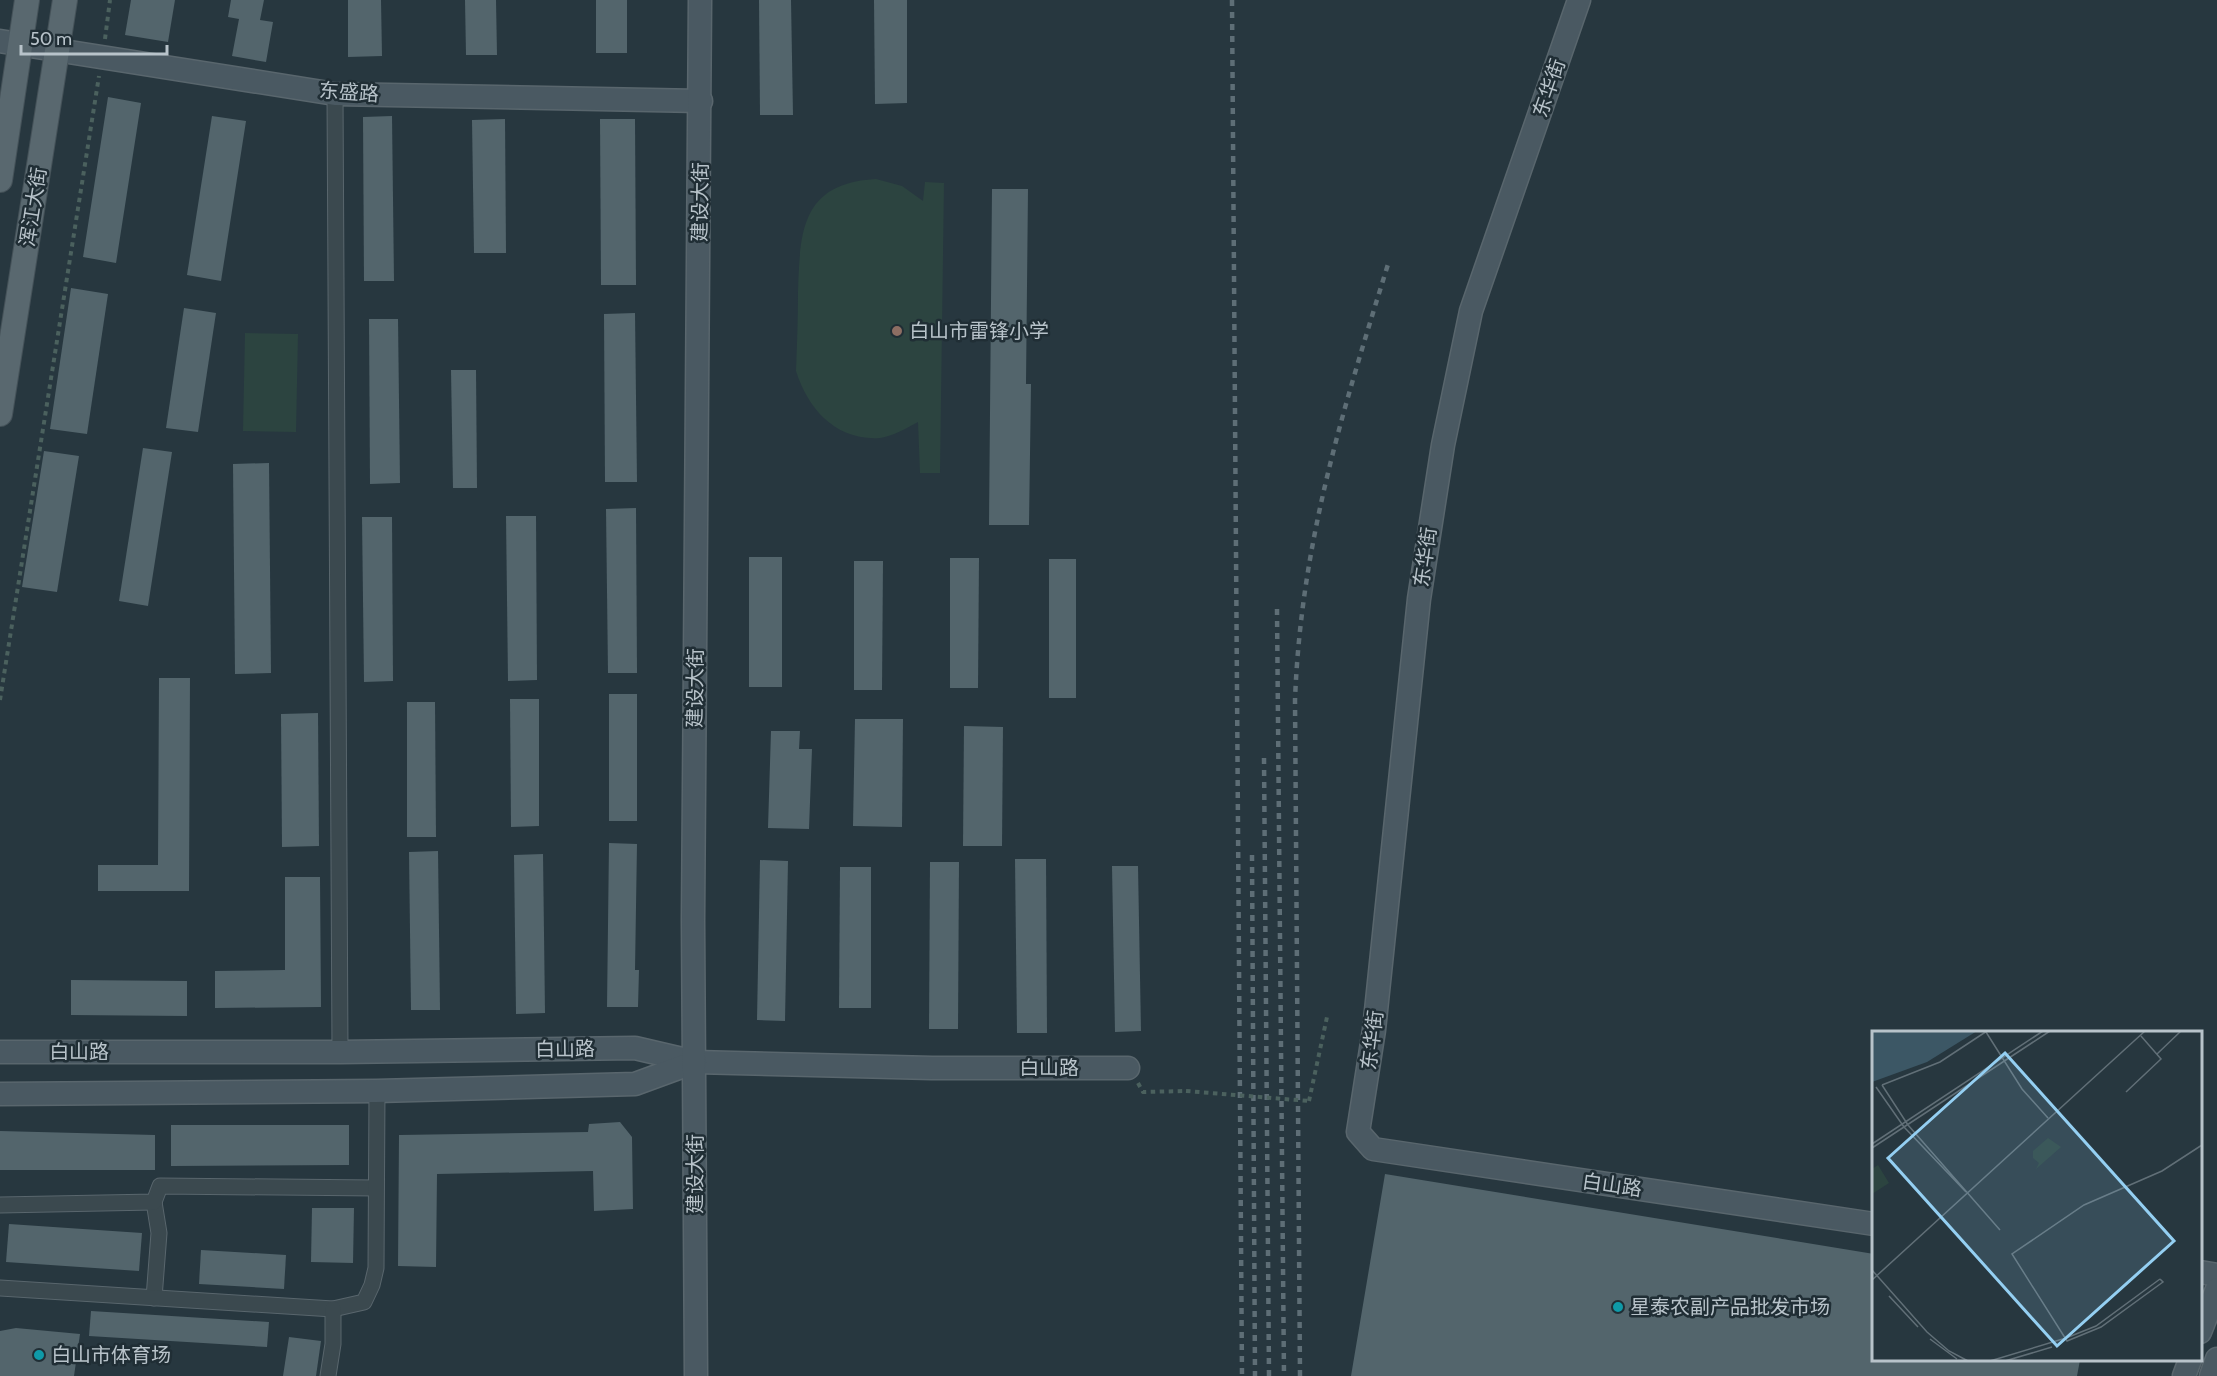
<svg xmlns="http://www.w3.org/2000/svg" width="2217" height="1376" viewBox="0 0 2217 1376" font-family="Cabin,'Noto Sans SC',sans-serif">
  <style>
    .green { fill: #2c4440 }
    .building { fill: #53656c }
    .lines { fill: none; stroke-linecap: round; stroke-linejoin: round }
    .street-casing { stroke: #59666d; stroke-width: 17 }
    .secondary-casing { stroke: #59666d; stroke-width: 25 }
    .primary-casing { stroke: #455259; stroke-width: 26 }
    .path { stroke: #4b615e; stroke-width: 4; stroke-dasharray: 4.5 4.5; stroke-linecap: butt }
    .street { stroke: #3b494f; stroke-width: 15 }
    .secondary { stroke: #4a5962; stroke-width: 22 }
    .primary { stroke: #59686f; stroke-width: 24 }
    .rail { stroke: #5e6e76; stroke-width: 4.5; stroke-dasharray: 6 6; stroke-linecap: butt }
    .path-bridge { stroke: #4b615e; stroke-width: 4; stroke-dasharray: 4.5 4.5; stroke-linecap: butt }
    .education-dot { fill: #8d6e63; stroke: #202e35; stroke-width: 2 }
    .culture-dot { fill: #0f9aa8; stroke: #202e35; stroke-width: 2 }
    .labels { text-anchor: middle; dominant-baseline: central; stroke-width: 5; stroke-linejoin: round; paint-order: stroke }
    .street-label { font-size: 20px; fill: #b8c3ca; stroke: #202e35 }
    .poi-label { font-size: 20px; fill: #b8c3ca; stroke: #202e35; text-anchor: start }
    .inset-road { fill: none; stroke: #616f77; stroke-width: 1.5 }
    .view { fill: #94cff2; fill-opacity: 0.15; stroke: #94cff2; stroke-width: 3 }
    .inset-edge { fill: none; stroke: #b8c3ca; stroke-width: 3 }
  </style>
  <rect width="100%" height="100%" fill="#27373f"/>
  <g class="green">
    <path d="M876,179L902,186L923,201L925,182L944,183L940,473H920L918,422C907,428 893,436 880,438C836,441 808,409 796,371C797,344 798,318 798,292C800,232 801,183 876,179Z"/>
    <polygon points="245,333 298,334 296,432 243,431"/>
  </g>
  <g class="building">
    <polygon points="131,0 175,0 168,42 125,35"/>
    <polygon points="231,0 264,0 260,20 273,22 266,62 232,56 239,19 228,17"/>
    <polygon points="348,0 381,0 382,56 348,57"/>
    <polygon points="465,0 496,0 497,55 466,55"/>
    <rect x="596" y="0" width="31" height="53"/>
    <polygon points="759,0 791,0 793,115 760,115"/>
    <polygon points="874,0 907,0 907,103 875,104"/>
    <polygon points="108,97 141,103 116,263 83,257"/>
    <polygon points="212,116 246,121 221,281 187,275"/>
    <polygon points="392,116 394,281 364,281 363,117"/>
    <polygon points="505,119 506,253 474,253 472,120"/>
    <polygon points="600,119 635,119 636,285 601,285"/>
    <polygon points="992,189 1028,189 1026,384 1031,384 1029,525 989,525"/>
    <polygon points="71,288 108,294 87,434 50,429"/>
    <polygon points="184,308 216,313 198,432 166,428"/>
    <polygon points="635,313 637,482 605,482 604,314"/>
    <polygon points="369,319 398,319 400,483 370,484"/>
    <polygon points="451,370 476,370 477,488 453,488"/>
    <polygon points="143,448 172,452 148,606 119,601"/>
    <polygon points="44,451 79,456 57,592 22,587"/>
    <polygon points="269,463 271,673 235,674 233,464"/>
    <polygon points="636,508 637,673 608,673 606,509"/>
    <polygon points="506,516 536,516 537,680 508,681"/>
    <polygon points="362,517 392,517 393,681 364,682"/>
    <rect x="749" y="557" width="33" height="130"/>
    <polygon points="950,558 979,558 978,688 950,688"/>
    <rect x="1049" y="559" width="27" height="139"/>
    <polygon points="854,561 883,561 882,690 854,690"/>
    <polygon points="159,678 190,678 189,891 98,891 98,865 158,865"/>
    <rect x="609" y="694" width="28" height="127"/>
    <polygon points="510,699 539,699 539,826 511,827"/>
    <polygon points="407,702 435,702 436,837 407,837"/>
    <polygon points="318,713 319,846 282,847 281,714"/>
    <polygon points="855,719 903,719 902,827 853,826"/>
    <polygon points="964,726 1003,727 1002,846 963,846"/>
    <polygon points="771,731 800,731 799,749 812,749 809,829 768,828"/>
    <polygon points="609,843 637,844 635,970 639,970 638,1007 607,1007"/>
    <polygon points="438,851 440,1010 411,1010 409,852"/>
    <polygon points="543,854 545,1013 516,1014 514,855"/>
    <polygon points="1015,859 1046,859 1047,1033 1017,1033"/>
    <polygon points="760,860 788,861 785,1021 757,1020"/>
    <polygon points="930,862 959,862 958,1029 929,1029"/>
    <polygon points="1112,866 1138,866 1141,1031 1115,1032"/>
    <polygon points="840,867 871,867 871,1008 839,1008"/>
    <polygon points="285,877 320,877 321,1007 215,1008 215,971 285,970"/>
    <polygon points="71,980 187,981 187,1016 71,1015"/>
    <polygon points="620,1122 632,1137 633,1209 594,1211 593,1171 437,1174 436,1267 398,1266 399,1135 588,1132 589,1124"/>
    <polygon points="171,1125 349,1125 349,1165 171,1166"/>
    <polygon points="0,1131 155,1135 155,1170 0,1170"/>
    <polygon points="1385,1174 1874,1254 1874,1360 2080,1360 2077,1376 1351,1376"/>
    <polygon points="312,1208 354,1208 353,1263 311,1262"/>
    <polygon points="9,1224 142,1233 139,1271 6,1262"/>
    <polygon points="201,1250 286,1255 284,1289 199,1284"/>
    <polygon points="91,1311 269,1322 267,1347 89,1336"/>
    <polygon points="16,1328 80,1334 74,1376 0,1376 0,1331"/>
    <polygon points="289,1337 321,1341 316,1376 283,1376"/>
  </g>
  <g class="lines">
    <defs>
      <g id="street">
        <polyline points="335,94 340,1052"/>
        <polyline points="154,1202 159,1233 154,1298"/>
        <polyline points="0,1205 154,1202 160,1186 376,1188"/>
        <polyline points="0,1288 333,1309 364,1302 372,1285 376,1268 377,1091"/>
        <polyline points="328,1376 333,1344 333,1309"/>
      </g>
      <g id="secondary">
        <polyline points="1579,0 1471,311 1443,445 1419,599 1374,1030 1358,1132 1373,1149 1874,1224"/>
        <polyline points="0,41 335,94 701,101"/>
        <polyline points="0,1052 340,1052 635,1048 695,1062 932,1068 1128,1068"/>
        <polyline points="0,1094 377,1091 635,1084 695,1062"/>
        <polyline points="2200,1272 2217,1275"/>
        <polyline points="2200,1332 2217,1289"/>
        <polyline points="696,1376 693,921 700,0"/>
        <polyline points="2184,1376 2190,1360"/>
        <polyline points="2211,1376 2217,1359"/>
      </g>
      <g id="primary">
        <polyline points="0,180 27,0"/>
        <polyline points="0,414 65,0"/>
      </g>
    </defs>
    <use href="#street" class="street-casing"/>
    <use href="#secondary" class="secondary-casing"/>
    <use href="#primary" class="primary-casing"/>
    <g class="path">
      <polyline points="105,39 110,0"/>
      <polyline points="0,700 99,76"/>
      <polyline points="1138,1083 1143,1092 1186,1091"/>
      <polyline points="1309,1101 1327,1017"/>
    </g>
    <use href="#street" class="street"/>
    <use href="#secondary" class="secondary"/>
    <use href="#primary" class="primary"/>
    <g class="rail">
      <polyline points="1232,0 1242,1376"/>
      <polyline points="1277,609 1284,1376"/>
      <polyline points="1264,758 1269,1376"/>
      <polyline points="1252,855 1255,1376"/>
      <path d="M1300,1376L1295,700C1301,542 1343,410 1389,261"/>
    </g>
    <polyline class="path-bridge" points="1186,1091 1309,1101"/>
  </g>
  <circle class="education-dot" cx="897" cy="331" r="6"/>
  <g class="culture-dot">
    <circle cx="1618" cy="1307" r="6"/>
    <circle cx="39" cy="1355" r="6"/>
  </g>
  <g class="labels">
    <g class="street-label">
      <text transform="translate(1549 88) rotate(-71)">东华街</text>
      <text transform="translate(349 92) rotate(4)">东盛路</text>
      <text transform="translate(700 202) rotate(-89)">建设大街</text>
      <text transform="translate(33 207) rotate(-81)">浑江大街</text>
      <text transform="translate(1425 557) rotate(-82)">东华街</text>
      <text transform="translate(695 688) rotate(-89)">建设大街</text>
      <text transform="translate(1372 1040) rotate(-83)">东华街</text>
      <text transform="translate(565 1049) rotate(-1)">白山路</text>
      <text x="79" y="1052">白山路</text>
      <text x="1049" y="1068">白山路</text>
      <text transform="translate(695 1174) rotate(-90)">建设大街</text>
      <text transform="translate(1612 1185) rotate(8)">白山路</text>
    </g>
    <g class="poi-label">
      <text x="909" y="331">白山市雷锋小学</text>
      <text x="1630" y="1307">星泰农副产品批发市场</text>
      <text x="51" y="1355">白山市体育场</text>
    </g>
  </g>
  <g transform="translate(1872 1031)">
    <rect width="330" height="330" fill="#27373f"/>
    <path d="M176,107L189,116L164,138L167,132L161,127V120ZM6,134L17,152L0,163V138Z" fill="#2c4440"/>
    <path d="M0,0H105L55,31L0,51Z" fill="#3c5765"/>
    <path class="inset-road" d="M114,1L150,58L176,87M285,23L309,0M10,54L36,94L128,199M10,54L68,31L115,0M4,56L32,96L94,161M254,61L289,28L269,5M0,113L171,0M0,117L178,0M0,239L55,301L77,320L96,330M288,248L291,251L229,296L195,310L140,223L212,174L290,140L330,114M0,249L273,0M17,265L46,296M194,307L224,295L288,248M58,308L85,328M118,330L194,307M133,330L180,316"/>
    <path class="view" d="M133,22L302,210L185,315L16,127Z"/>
    <rect width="330" height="330" class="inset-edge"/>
  </g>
  <path d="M21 45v9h146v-9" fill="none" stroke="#b8c3ca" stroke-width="3"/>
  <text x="30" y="45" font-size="18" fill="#b8c3ca" stroke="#202e35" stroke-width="4.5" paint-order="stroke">50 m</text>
</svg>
